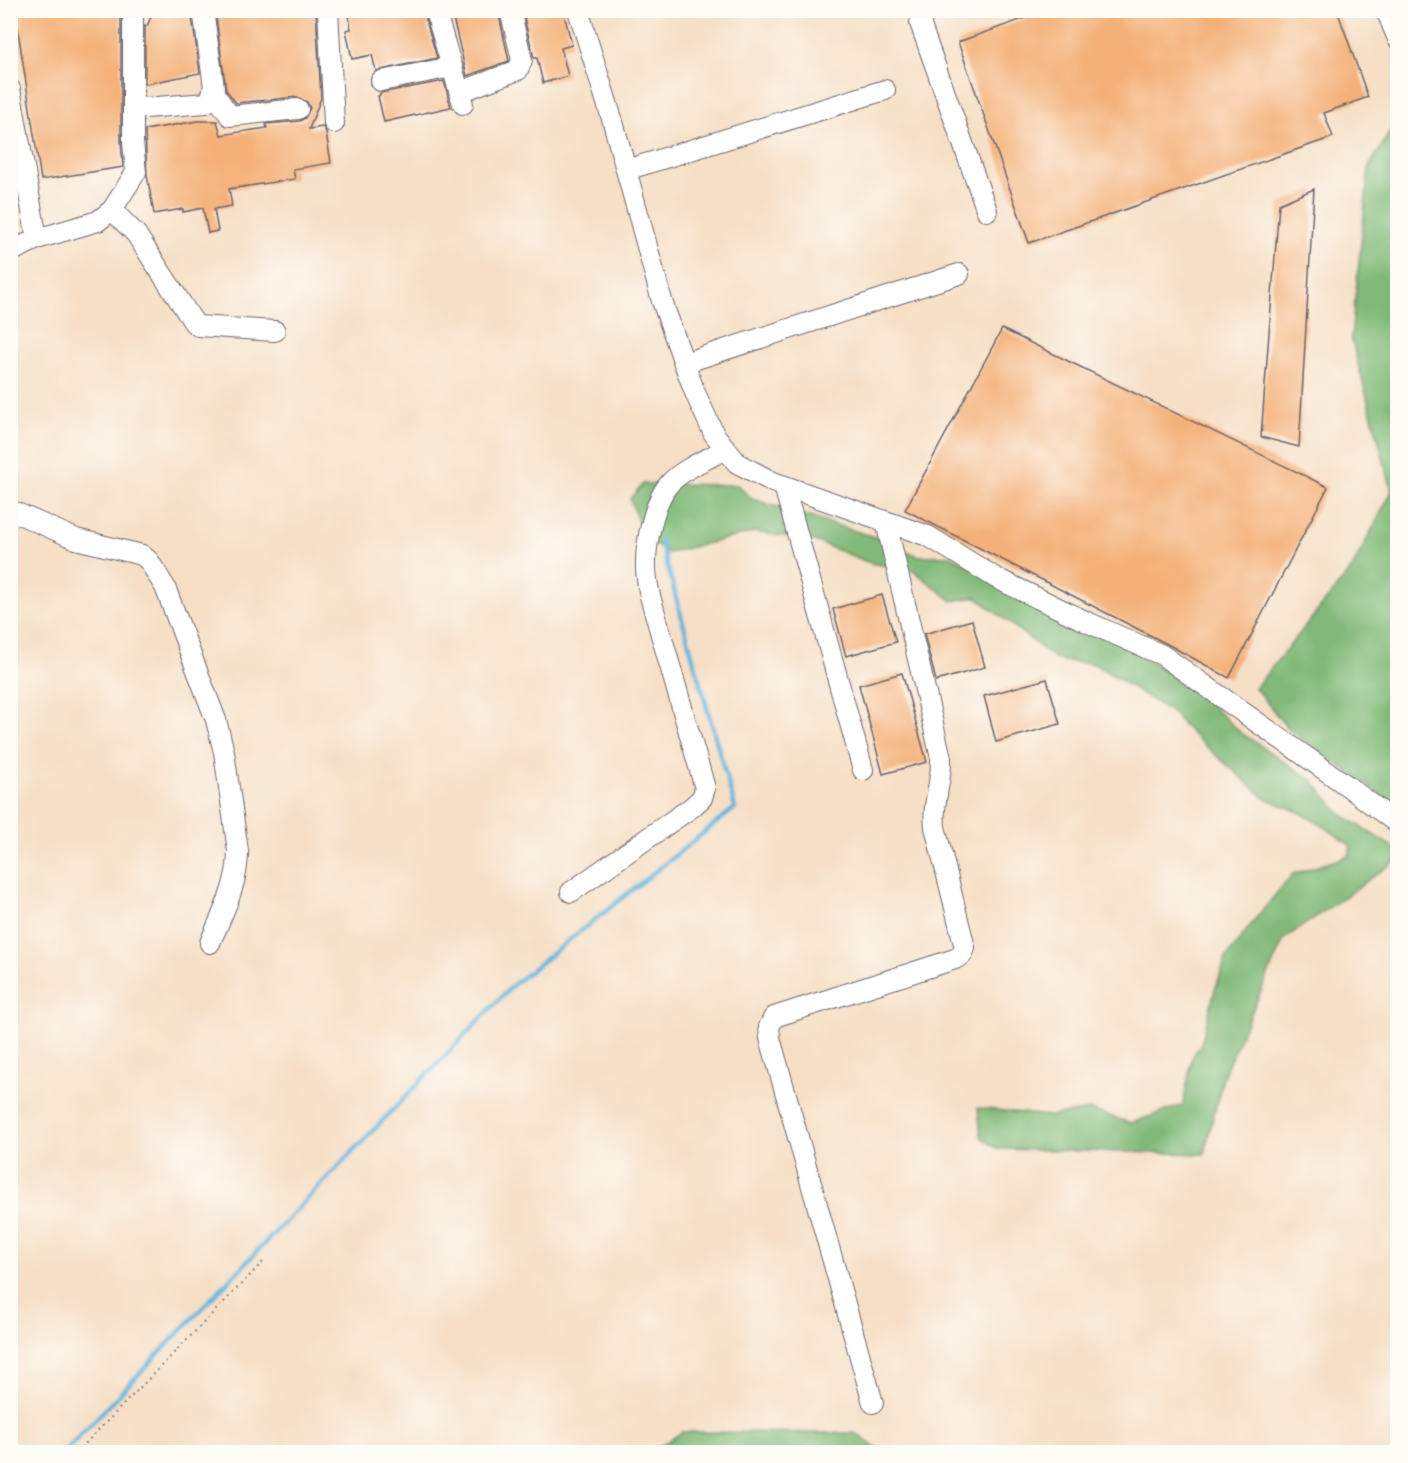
<svg xmlns="http://www.w3.org/2000/svg" width="1408" height="1463" viewBox="0 0 1408 1463" font-family="'Architects Daughter',sans-serif">
  <style>
    .forest { fill: #81ba78; stroke: #526e5a; stroke-width: 1.5 }
    .lines { fill: none; stroke-linecap: round; stroke-linejoin: round }
    .stream { stroke: #60b4dc; stroke-width: 4.5 }
    .building { fill: #f4b077 }
    .minor-casing { stroke: #6c646b; stroke-width: 22 }
    .path { stroke: #6c646b; stroke-width: 2; stroke-dasharray: 1.5 4.5; stroke-linecap: butt }
    .minor { stroke: #fff; stroke-width: 20 }
  </style>
  <rect width="100%" height="100%" fill="#fdfcf7"/>
  <filter id="ink" filterUnits="userSpaceOnUse"><feTurbulence type="fractalNoise" baseFrequency=".0167" numOctaves="2"/><feDisplacementMap in="SourceGraphic" scale="12" xChannelSelector="R" yChannelSelector="G"/><feConvolveMatrix kernelMatrix="1 2 1 2 8 2 1 2 1" color-interpolation-filters="sRGB"/></filter>
  <filter id="wash" filterUnits="userSpaceOnUse"><feTurbulence type="fractalNoise" baseFrequency=".008" numOctaves="4" result="noise"/><feDisplacementMap in="SourceGraphic" scale="24" xChannelSelector="R" yChannelSelector="G"/><feGaussianBlur stdDeviation="1.35" result="paint"/><feColorMatrix in="noise" values="0 0 0 0 0 0 0 0 0 0 0 0 0 0 0 0 0 1.4 0 .05"/><feComposite in="paint" operator="in"/></filter>
  <g filter="url(#wash)">
    <rect width="100%" height="100%" fill="#f6dfc5"/>
    <g class="forest">
      <polygon points="1397,120 1397,806 1289,730 1255,688 1351,570 1392,491 1351,338 1369,167"/>
      <polygon points="643,484 737,485 752,499 878,538 918,556 951,556 1120,643 1188,684 1240,732 1312,780 1341,814 1397,850 1397,860 1284,939 1224,1074 1204,1154 998,1149 981,1137 978,1108 1049,1116 1091,1110 1131,1123 1183,1105 1192,1057 1201,1044 1214,993 1226,958 1256,918 1293,874 1349,856 1351,846 1325,827 1299,812 1265,798 1192,734 1171,712 1095,664 1057,660 976,597 952,601 913,570 870,563 812,540 755,532 668,553 643,535 630,499"/>
      <polygon points="682,1432 855,1433 882,1452 651,1452"/>
    </g>
    <g class="lines">
      <polyline class="stream" points="64,1452 514,984 735,808 660,540"/>
    </g>
    <g id="blocks">
      <g class="building">
        <polygon points="24,10 121,10 121,142 123,167 41,180 15,11"/>
        <polygon points="154,10 191,10 200,73 145,84 145,26 147,26"/>
        <polygon points="215,10 316,10 321,98 309,129 323,127 326,132 331,163 293,169 295,179 229,189 232,206 214,209 218,231 208,233 203,208 183,212 183,209 154,214 147,175 145,130 198,121 217,121 221,135 267,128 266,124 300,121 305,118 310,108 307,102 297,97 236,103 226,90"/>
        <polygon points="348,10 423,10 437,58 376,71 372,55 352,59 346,30 351,29"/>
        <polygon points="451,10 498,10 509,61 467,76"/>
        <polygon points="522,10 563,10 572,45 561,48 568,76 543,83 537,58 534,58"/>
        <polygon points="1048,10 1337,10 1368,97 1324,113 1333,137 1029,243 958,42"/>
        <polygon points="444,81 451,107 384,122 378,96 380,95 380,93"/>
        <polygon points="1314,189 1299,447 1261,437 1279,204"/>
        <polygon points="1002,329 1328,487 1229,678 1167,644 905,510"/>
        <polygon points="882,595 896,642 846,656 833,609"/>
        <polygon points="972,620 985,667 936,681 924,634"/>
        <polygon points="902,673 927,762 883,774 859,685"/>
        <polygon points="1047,679 1060,724 996,742 984,696"/>
      </g>
    </g>
  </g>
  <g filter="url(#ink)">
    <use href="#blocks" fill-opacity="0" stroke="#6c646b" stroke-width="1.5"/>
    <g class="lines">
      <defs>
        <g id="minor">
          <polyline points="328,10 334,123"/>
          <polyline points="435,10 463,104"/>
          <polyline points="578,10 613,122 662,301 684,363 696,395 714,434 737,463 773,482 928,536 996,578 1087,622 1162,655 1346,785 1398,824"/>
          <polyline points="926,10 920,23 987,211"/>
          <polyline points="1386,10 1398,39"/>
          <polyline points="381,81 452,67"/>
          <polyline points="10,89 37,239"/>
          <polyline points="213,92 230,116 298,109"/>
          <polyline points="460,92 518,70 522,60 510,10"/>
          <polyline points="133,109 206,103 211,98 214,87 203,10"/>
          <polyline points="626,170 885,90"/>
          <polyline points="112,210 136,234 194,323 198,326 275,331"/>
          <polyline points="10,252 37,239 98,221 112,210 136,172 133,142 133,10"/>
          <polyline points="684,363 959,274"/>
          <polyline points="784,486 863,770"/>
          <path d="M10,510L76,539L142,555L149,561L165,587L216,720L224,752L238,851C238,885 223,912 210,943"/>
          <path d="M571,892L692,807L702,798L705,788L650,596C648,586 646,577 646,568C645,545 654,500 670,483C684,468 708,459 726,449"/>
          <path d="M873,1403L770,1038L769,1027L774,1017L955,959L962,955L965,948L935,827C932,802 942,783 941,758L886,522"/>
        </g>
      </defs>
      <use href="#minor" class="minor-casing"/>
      <polyline class="path" points="77,1452 264,1261"/>
      <use href="#minor" class="minor"/>
    </g>
  </g>
  <rect width="1408" height="1463" fill="none" stroke="#fdfcf7" stroke-width="36"/>
</svg>
